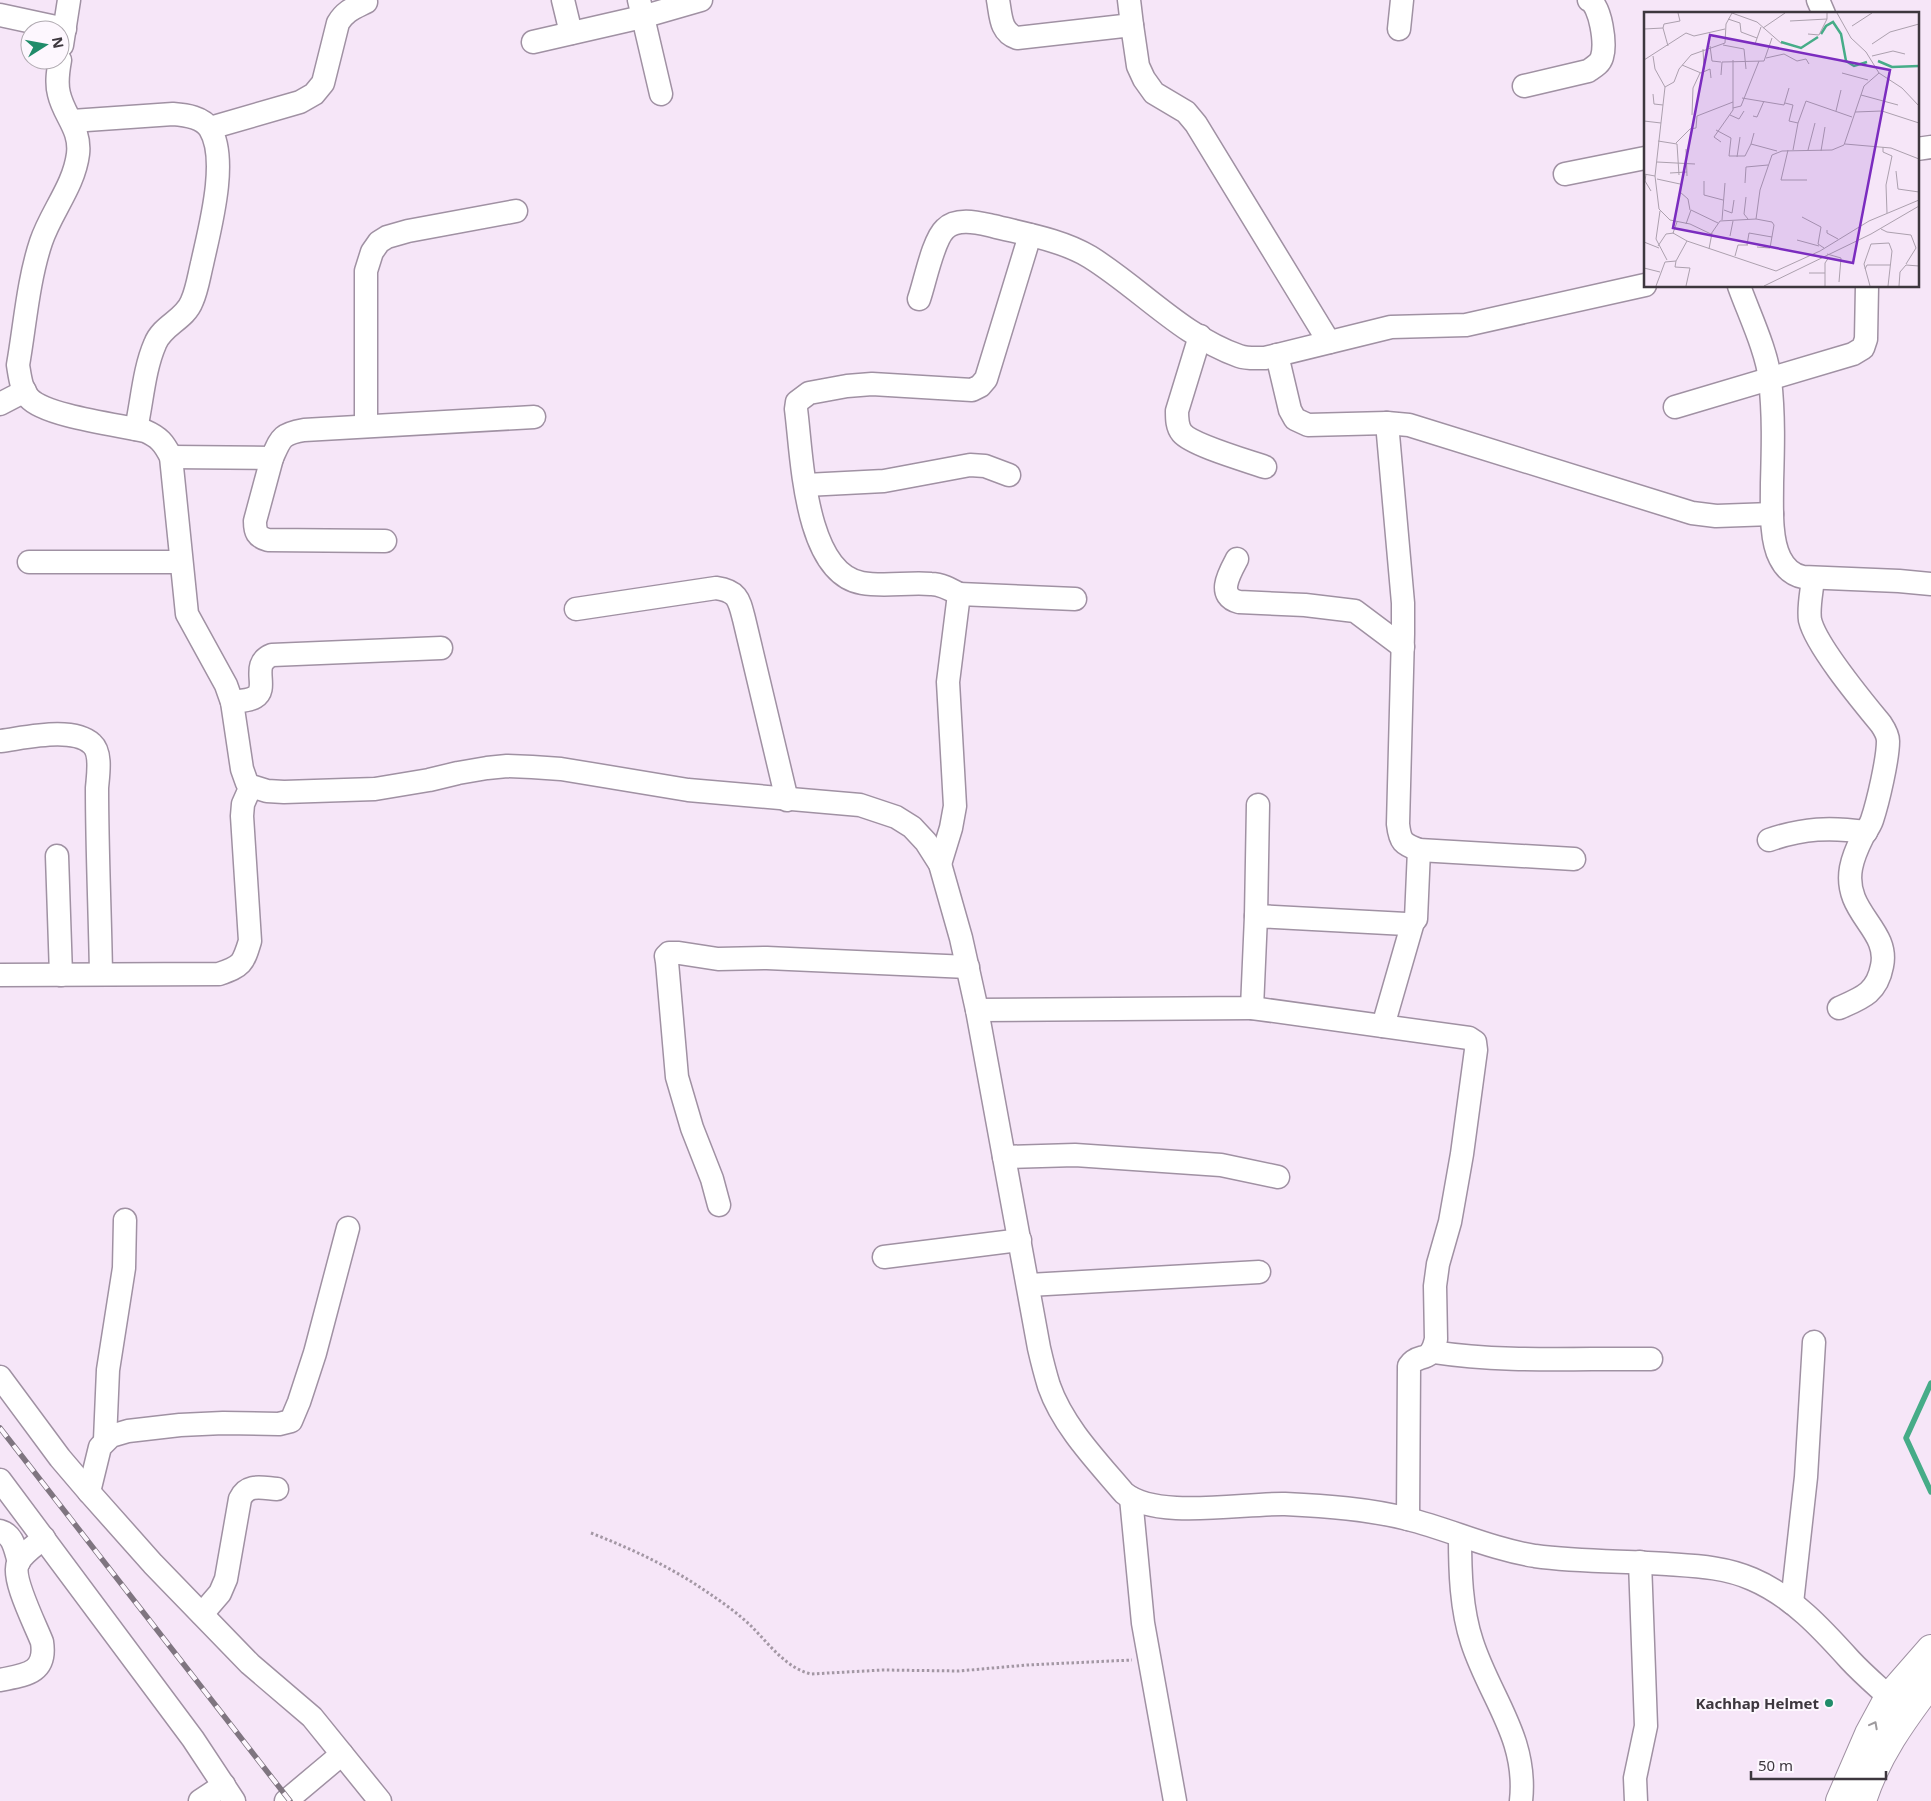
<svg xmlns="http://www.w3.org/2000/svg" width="1931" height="1801" viewBox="0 0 1931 1801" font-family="'Noto Sans',sans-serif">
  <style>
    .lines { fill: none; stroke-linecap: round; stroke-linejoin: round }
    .stream { stroke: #46ac88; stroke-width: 5.5 }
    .minor-casing { stroke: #a091a3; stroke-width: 25 }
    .major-casing { stroke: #a091a3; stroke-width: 30 }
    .path { stroke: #a397a4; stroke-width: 3; stroke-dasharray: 2.5 2.5; stroke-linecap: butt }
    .minor { stroke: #fff; stroke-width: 22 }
    .major { stroke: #fff; stroke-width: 28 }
    .rail-casing { stroke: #7f7580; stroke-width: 5.5 }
    .rail { stroke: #fdf7fe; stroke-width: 4; stroke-dasharray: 11; stroke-linecap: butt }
    .oneway { stroke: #9e9b9e }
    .poi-dot { fill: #208c6a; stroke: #fdf7fe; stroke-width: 2 }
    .labels { text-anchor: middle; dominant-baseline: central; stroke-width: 4; stroke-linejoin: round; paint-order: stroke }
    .poi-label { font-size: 15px; font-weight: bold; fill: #3d373e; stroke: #fdf7fe; text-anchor: end }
    .inset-river { fill: none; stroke: #46ac88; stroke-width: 2.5 }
    .inset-road { fill: none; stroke: #aca0ae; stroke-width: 1 }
    .view { fill: #7b2cbf; fill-opacity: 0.15; stroke: #7b2cbf; stroke-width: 2.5 }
    .inset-edge { fill: none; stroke: #3d373e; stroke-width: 2.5 }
  </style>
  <rect width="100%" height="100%" fill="#f6e6f8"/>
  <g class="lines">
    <polyline class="stream" points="1931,1383 1906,1438 1931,1492"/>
    <defs>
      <g id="minor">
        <polyline points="563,0 571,33"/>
        <polyline points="639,0 661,94"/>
        <path d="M998,0C1001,16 1000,32 1017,38L1132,25L1138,66L1144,79L1154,93L1186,112L1196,124L1329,342"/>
        <polyline points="1129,0 1132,25"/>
        <polyline points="1818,0 1824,14"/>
        <polyline points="0,15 65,29"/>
        <polyline points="1399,29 1402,0"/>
        <polyline points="533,42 642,17 701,0"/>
        <polyline points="62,45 69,0"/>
        <path d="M60,60C58,71 56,83 59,94C64,116 81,129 78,154C74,186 51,212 41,242C28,281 25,325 18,365C20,377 21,389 29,398C45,416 119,425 145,431C159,437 164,443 171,457L187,614L226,685L232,702L242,769L247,783L251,786L267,791L284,792L375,789L429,780L458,773L487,768L507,766L532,767L561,769L688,790L860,805L896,817L912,827L926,842L940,864L961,938L977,1010L1039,1348C1042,1361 1045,1373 1049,1386C1063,1426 1096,1460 1124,1493C1156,1520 1243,1503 1285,1504C1326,1506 1369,1509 1408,1519C1451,1530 1491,1549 1535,1556C1579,1562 1624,1561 1667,1564C1696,1566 1725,1567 1752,1579C1792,1596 1822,1629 1850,1660C1862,1673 1876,1685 1889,1697"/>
        <path d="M1524,86L1588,71C1594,67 1600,64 1602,57C1606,44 1601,6 1589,0"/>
        <path d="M72,121L173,114C186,115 203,117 210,129C229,160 209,231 202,264C199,276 197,290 192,301C185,320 162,325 155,344C144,369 142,402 136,429"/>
        <path d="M210,128L300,102L314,94L323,83L338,23C345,11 354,8 366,2"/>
        <polyline points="1917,149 1931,147"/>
        <polyline points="1565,174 1645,158"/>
        <path d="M1739,286C1749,314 1767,351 1770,380C1774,414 1773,449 1772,483C1772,505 1770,539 1780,558C1785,568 1793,575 1803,577L1899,581L1931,584"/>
        <path d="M919,299C925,282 933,240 945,229C957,217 979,223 993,226C1025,234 1062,240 1090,257C1140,288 1182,336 1239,356C1247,359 1256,358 1265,358L1391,327L1466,325L1645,285"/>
        <path d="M1200,336L1177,411C1177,419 1177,427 1182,433C1192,445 1248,461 1265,467"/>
        <polyline points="1277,355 1290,410 1295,419 1308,425 1387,423 1409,425 1692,513 1716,516 1772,514"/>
        <polyline points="0,404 25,391"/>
        <polyline points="1675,407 1853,354 1863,348 1866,339 1867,286"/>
        <path d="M1387,423L1403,603V634L1398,824C1400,842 1403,844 1419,850L1574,859"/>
        <polyline points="366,426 366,271 372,252 379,242 387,237 408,231 516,211"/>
        <path d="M171,457L272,458C281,438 281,434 304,430L534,417"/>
        <path d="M272,458L255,521C255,532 257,537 268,540L385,541"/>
        <polyline points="806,485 884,481 970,465 985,466 1009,475"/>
        <path d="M1237,559C1229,574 1216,596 1239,602L1305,605L1355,611L1403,647"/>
        <polyline points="29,562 181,562"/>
        <path d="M1813,578C1812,591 1808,607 1810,620C1816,646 1863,702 1881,724C1885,730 1888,735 1888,741C1888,759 1878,802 1872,820C1870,826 1866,831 1863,836C1858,846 1853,857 1851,868C1843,913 1890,929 1882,966C1877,993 1862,998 1839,1008"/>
        <path d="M959,594C950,589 941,584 931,584C908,582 884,587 862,583C804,573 802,454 796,409L797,402L809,393L847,386L872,384L972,390L980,386L986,379L1030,235"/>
        <path d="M576,609L716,588C738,591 739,600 744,619L787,800"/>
        <path d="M232,702C239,701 249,701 255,697C270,688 249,664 272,655L441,648"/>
        <path d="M0,741C25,738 73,726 92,744C102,753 98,775 97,788C97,850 100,912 101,974"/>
        <path d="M1769,840C1804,828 1830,827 1866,832"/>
        <polyline points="57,856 61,975"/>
        <polyline points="940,864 951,828 955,806 948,682 959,594 1075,599"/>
        <polyline points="1256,916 1258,805"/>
        <path d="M0,975L219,974C242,966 243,964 250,941L242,816L243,804L251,786"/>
        <path d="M1252,1008L1469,1038L1475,1042L1476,1050L1462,1154L1450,1222L1438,1264L1435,1286L1436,1339C1430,1366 1419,1351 1409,1366L1408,1519"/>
        <polyline points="977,1010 1252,1008 1256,916 1406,924 1413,922 1416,919 1419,850"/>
        <polyline points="1383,1026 1413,922"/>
        <polyline points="1004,1157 1075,1155 1119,1158 1221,1165 1278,1177"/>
        <polyline points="719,1205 712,1179 692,1128 677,1077 667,962 666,956 669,953 679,953 718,959 767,958 968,967"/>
        <polyline points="884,1257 1020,1240"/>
        <polyline points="1029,1285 1259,1272"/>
        <path d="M1433,1352C1505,1363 1579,1358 1651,1359"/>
        <polyline points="0,1377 60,1458 89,1492 153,1564 250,1664 312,1717 380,1801"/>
        <polyline points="105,1440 108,1370 124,1268 125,1220"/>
        <polyline points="0,1480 193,1739 234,1801"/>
        <polyline points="89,1492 100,1447 111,1436 128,1431 180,1425 223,1423 279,1424 291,1421 299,1402 315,1353 348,1228"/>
        <polyline points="1131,1498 1143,1623 1175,1801"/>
        <path d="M0,1531C14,1535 15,1550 19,1562"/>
        <path d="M1460,1536C1460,1571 1461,1609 1472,1642C1490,1698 1528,1738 1521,1801"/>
        <polyline points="1792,1603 1806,1477 1814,1342"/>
        <path d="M202,1614L220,1593L226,1579L240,1499C247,1483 262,1488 277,1489"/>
        <path d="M0,1680C24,1675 47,1674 42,1642C36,1626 11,1578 18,1563C23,1553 36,1545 44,1538"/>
        <polyline points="200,1801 224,1785"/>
        <polyline points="286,1801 342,1754"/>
        <polyline points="1636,1801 1635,1778 1646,1726 1640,1562"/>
      </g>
      <g id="major">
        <polyline points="1840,1801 1869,1734 1889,1697 1931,1649"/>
        <path d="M1862,1801C1876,1756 1903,1719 1931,1682"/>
      </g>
    </defs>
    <use href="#minor" class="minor-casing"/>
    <use href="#major" class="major-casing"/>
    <path class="path" d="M591,1533C632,1549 671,1567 707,1592C722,1602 739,1614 752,1627C770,1645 786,1668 811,1674L883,1670L959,1671L1027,1665L1132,1660"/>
    <use href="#minor" class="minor"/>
    <use href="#major" class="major"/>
    <defs>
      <polyline id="rail" points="0,1428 290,1801"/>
    </defs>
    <use href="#rail" class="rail-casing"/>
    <use href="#rail" class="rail"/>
  </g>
  <defs><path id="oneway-chevron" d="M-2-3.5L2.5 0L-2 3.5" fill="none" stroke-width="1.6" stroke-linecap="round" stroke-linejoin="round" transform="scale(1.25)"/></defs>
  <use class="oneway" href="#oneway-chevron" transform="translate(1874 1725) rotate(-62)"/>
  <circle class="poi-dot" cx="1829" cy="1703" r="5"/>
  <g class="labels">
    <g class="poi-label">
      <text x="1819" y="1703">Kachhap Helmet</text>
    </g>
  </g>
  <g transform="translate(1644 12)">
    <rect width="275" height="275" fill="#f6e6f8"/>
    <path class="inset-river" d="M177,22L182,14L189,10L197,22L202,49L210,54L223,50M137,30L157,36L174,25M234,49L248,55L275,54"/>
    <path class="inset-road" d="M193,1L207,26L222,40L235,61L258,76L275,94M84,7L96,11L97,20L113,26M146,9L183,7V1M208,14L228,1M19,16L20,12L36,9L34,1M119,16L141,1M0,17L19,16L24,34M164,22L175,23L183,7M111,32L117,15M228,32L246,20L275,12M79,33L100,37L102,57M66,34L68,49L77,50M59,37L60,57M9,44L11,57L21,75M228,44L249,39L261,42M122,46L140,42L153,49L162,47L165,52M0,48L42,21L50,24L81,17M38,53L57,61L66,57L67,66M198,61L224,68M77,63L78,50L120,49L128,26M9,82L10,92L19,93M217,83L254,93M98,86L140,93L145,76M141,91L149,93L145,109L154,111L149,138M89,96L97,94L115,49M192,99L197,78M211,100L238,99L275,111M48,103L49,76L56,61M86,103L95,107L100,99M109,104L113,105L120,89M0,109L17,111M154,111L162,89L208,105M72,118L87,126L85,144H101L107,132M110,121L107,132L133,139M14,129L33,132L35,163M77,130L70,125L89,98V48M32,131L46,117L52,116L53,104L89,90M201,132L247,136L275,147M239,135V140L248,144L242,173L243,201M42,137L43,164M144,138L137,168H163M164,138L171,111M177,139L181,115M93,145L96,125M13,150L51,152M252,159L254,177L275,180M26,161L43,160M0,162L11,164L21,75L30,70L35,57L47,43L81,31L82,12L88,1L113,10L138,32M2,162L1,169L7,179M11,164L15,197L26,208L46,212L67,222L76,209L112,207L116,178L128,143L138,139L188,138L200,133L220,74L235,61M13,167L36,172M60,169V183L79,188M101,171L102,155L124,153M36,180L44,187L46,198M102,185L100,202L104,207M80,198L88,201L90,188M16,199L12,227L23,248M158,205L177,215L174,232L180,236M112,207L128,210L130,213L126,236L113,235M78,208L81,171M33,210L29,221L43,229M42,212L47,198L74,211M237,217L243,220L267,223L272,236L262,252M183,218V221L194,227M86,224L89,209M153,228L175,234M0,230L15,236M103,233L105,221L128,225M14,234L22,222L30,221M65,237L68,221M183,242L197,246L195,270M91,244L94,233H104M32,249L31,255L46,256L42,274M0,256L16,260M221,257L223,253H246M165,261H181M12,274L21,250L32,249L43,229L132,259L176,239L225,209L275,188M120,274L227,222L275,194M181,274V251L185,245M226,274L220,252L227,232L245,231L248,239L244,274M255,274L256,260L262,253L275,254"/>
    <path class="view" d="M66,23L246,58L209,251L29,216Z"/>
    <rect width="275" height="275" class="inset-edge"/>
  </g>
  <g transform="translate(45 45) rotate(79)"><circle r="24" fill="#fdf7fe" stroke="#b0aab1"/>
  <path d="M0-4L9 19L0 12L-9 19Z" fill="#208c6a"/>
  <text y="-8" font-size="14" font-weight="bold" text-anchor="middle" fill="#3d373e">N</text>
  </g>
  <path d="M1751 1771v8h135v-8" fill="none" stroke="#3d373e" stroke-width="2.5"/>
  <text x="1758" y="1771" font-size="15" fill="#3d373e" stroke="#fdf7fe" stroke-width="4" paint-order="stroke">50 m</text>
</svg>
